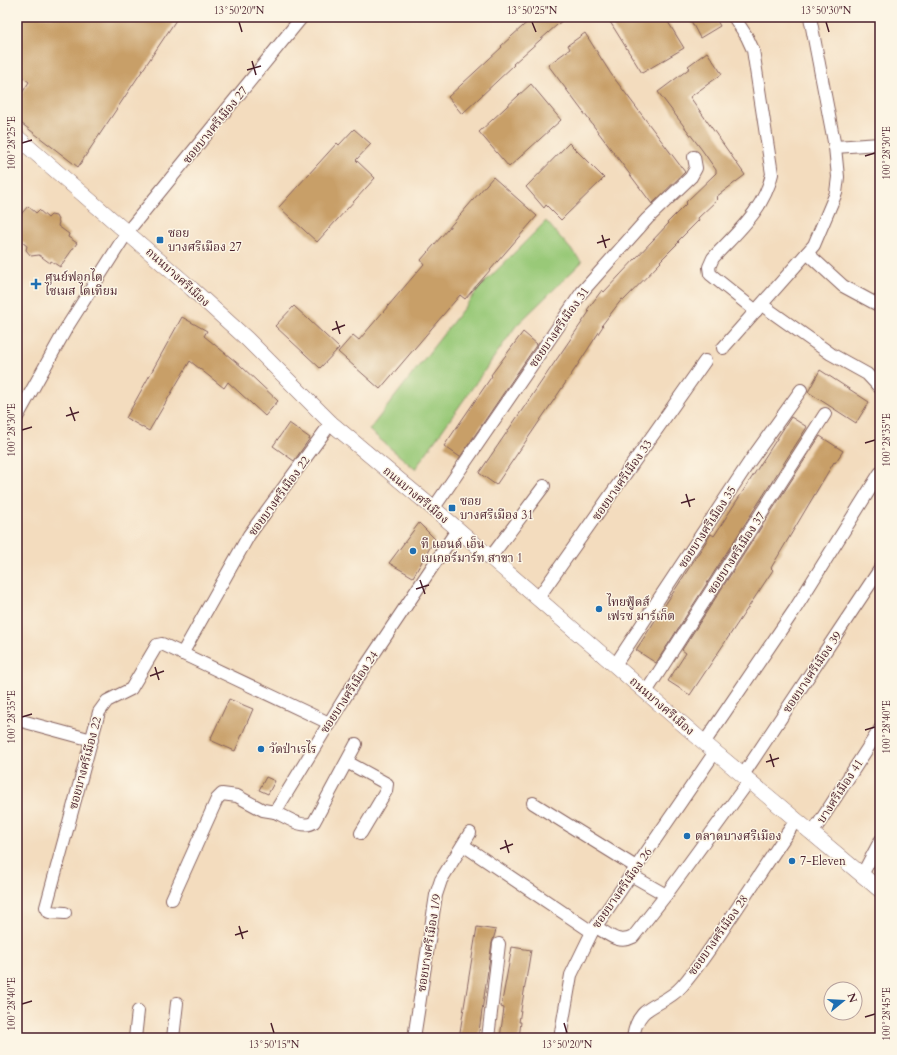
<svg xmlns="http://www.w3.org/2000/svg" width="897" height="1055" viewBox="0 0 897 1055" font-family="Cardo,'Noto Serif Thai',serif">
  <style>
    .green { fill: #99c978; stroke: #727452 }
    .building { fill: #c89f68 }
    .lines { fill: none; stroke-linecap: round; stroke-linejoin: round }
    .minor-casing { stroke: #85615e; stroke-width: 14 }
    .tertiary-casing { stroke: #85615e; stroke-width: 16 }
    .minor { stroke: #fff; stroke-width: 12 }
    .tertiary { stroke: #fff; stroke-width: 15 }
    .ticks { fill: none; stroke: #4a1f2b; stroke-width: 1.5 }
    .poi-dot { fill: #1f6fb2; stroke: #fcf5e5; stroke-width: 1.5 }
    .labels { text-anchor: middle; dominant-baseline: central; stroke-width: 3; stroke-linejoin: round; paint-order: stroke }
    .street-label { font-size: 12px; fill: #4a1f2b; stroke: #fcf5e5 }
    .poi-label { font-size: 12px; fill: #4a1f2b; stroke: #fcf5e5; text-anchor: start }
    .neatline { fill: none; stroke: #4a1f2b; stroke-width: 1.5 }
    .ticks-label { font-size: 10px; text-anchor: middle; fill: #4a1f2b }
  </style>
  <rect width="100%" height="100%" fill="#fcf5e5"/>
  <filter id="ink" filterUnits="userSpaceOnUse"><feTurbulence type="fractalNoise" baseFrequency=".025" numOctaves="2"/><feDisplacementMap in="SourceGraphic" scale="8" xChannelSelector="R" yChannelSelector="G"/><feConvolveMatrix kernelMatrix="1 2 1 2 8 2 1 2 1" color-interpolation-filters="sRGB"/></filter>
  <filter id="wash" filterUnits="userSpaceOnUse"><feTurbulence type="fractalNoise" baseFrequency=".012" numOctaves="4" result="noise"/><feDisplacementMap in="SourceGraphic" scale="16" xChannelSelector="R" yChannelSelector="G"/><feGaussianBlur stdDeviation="0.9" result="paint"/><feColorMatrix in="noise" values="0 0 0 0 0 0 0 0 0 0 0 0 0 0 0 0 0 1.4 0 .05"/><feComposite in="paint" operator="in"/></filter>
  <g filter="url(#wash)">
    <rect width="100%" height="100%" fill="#f3dcbe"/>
    <polygon class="green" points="546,221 582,262 516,326 415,469 369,430 480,287"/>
    <g id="blocks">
      <g class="building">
        <polygon points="22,17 178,17 78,167 17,120 17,101 29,82 17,73 17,26"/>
        <polygon points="533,17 566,17 513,64 514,65 462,114 448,97 502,47 501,46"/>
        <polygon points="607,17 665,17 684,48 642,73"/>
        <polygon points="689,17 715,17 720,26 700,38"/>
        <polygon points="585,33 611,74 685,172 652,204 548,65 570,49 568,45"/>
        <polygon points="707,52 722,74 690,97 745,175 716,197 718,199 698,218 699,220 678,241 679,242 660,261 661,262 624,300 622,299 602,325 603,326 575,369 496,485 479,473 589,312 587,310 602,290 604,292 668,224 667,223 687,203 686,202 716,173 716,170 702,150 658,92 690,68 688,66"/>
        <polygon points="531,84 561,120 509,167 479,132"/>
        <polygon points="354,129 371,144 356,160 375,178 317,242 279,207 337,143 339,145"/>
        <polygon points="569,143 604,178 561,220 546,205 544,208 526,187"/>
        <polygon points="493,177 537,216 465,299 460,295 380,389 338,352 353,335 359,340 424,264 421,260"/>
        <polygon points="28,206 36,213 39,210 48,218 51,215 56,216 59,222 58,226 69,234 68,237 77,243 60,267 51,261 50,263 39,255 31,256 26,250 27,246 17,238 17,219"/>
        <polygon points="294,306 339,348 320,368 275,326"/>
        <polygon points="182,317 207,331 204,336 241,366 278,401 265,416 228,382 224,388 190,361 149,431 126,418"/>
        <polygon points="523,332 537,344 460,457 444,446 492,376 491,375"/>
        <polygon points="820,370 869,402 856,423 808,392"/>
        <polygon points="791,417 807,427 656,663 636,650 711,534 714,536"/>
        <polygon points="289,423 310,438 294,461 273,446"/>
        <polygon points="820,436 843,451 835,463 834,462 771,568 773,570 690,695 668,681 686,653 682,650"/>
        <polygon points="419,523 435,539 413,577 389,563"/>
        <polygon points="229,699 253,709 235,751 210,740"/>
        <polygon points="266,777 275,781 268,794 259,790"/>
        <polygon points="477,927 496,930 492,943 478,1038 459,1038"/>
        <polygon points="512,947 531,950 519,1022 521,1022 519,1038 500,1038 504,1008 501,1007"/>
      </g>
    </g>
  </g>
  <g filter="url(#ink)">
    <use href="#blocks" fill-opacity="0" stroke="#85615e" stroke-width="1"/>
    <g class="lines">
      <defs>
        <g id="minor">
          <path d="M734,17L747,37L753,50L772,174C764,210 737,232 713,258L709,267L710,274L756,311"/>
          <polyline points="835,147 880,144"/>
          <polyline points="807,253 843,286 880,306"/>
          <polyline points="762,305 831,354 867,374 880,388"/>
          <polyline points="723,348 814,245 836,193 838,177 835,147 810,17"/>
          <polyline points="17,417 67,327 128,231 302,17"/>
          <polyline points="433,509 582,292 647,219 691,177 696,168 694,157"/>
          <polyline points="490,558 544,486"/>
          <polyline points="538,598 705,361"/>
          <polyline points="182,654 249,535 331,423"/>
          <polyline points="615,665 750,461 801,390"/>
          <polyline points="646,692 825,414"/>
          <polyline points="18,720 92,740"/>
          <polyline points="704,743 795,609 880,473"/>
          <polyline points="347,762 387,784 386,791 361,833"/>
          <polyline points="743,775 880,569"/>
          <polyline points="533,803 636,867"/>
          <path d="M275,812C287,817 303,830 314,822L356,744"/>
          <polyline points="812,834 880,729"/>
          <polyline points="463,845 592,932"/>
          <polyline points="631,875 666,895"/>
          <polyline points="862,875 880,841"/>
          <polyline points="172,899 217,799 222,794 237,796 263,810 275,812 347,694 457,530"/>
          <polyline points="65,913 49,912 46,907 99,712 107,701 131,689 157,645 162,644 329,723"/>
          <path d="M596,927C609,934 618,945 633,937L666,895L749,781"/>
          <polyline points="135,1038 138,1011"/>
          <polyline points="173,1038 177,1003"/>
          <polyline points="414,1038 436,895 441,880 470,833"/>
          <polyline points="488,1038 499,944"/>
          <polyline points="560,1038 571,975 592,932 715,752"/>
          <path d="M633,1038C638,1001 662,1009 682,986C700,965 715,942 730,919C752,886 774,853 796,820"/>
        </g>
        <polyline id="tertiary" points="17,137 192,289 247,339 331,423 446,519 715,752 880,890"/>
      </defs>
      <use href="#minor" class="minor-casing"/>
      <use href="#tertiary" class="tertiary-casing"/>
      <use href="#minor" class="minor"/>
      <use href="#tertiary" class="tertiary"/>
    </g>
  </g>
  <path class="ticks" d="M239,22L242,32M532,22L536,32M826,22L829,32M252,61L256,75M247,70L261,66M22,143L32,140M865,156L875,153M602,235L606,248M597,243L610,239M336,321L340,334M332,330L345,325M70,407L75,421M66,416L79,412M22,430L32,427M865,443L875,440M686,494L690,507M681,503L695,499M420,580L425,594M416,589L429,585M155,667L159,680M150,676L164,671M22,717L32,714M865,730L875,727M770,754L774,767M766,762L779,758M505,840L509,853M500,849L513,844M239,926L243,939M235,935L248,931M22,1004L32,1001M865,1017L875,1014M271,1023L274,1033M564,1023L567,1033"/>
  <g class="poi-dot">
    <rect x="156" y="236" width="8" height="8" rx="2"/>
    <path d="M34 278h4v4h4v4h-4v4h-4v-4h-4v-4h4z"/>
    <rect x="448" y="504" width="8" height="8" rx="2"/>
    <circle cx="413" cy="551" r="4"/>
    <circle cx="599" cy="609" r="4"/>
    <circle cx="261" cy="749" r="4"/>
    <circle cx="687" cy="836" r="4"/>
    <circle cx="792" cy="861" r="4"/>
  </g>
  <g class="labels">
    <g class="street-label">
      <text transform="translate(215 125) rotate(-51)">ซอยบางศรีเมือง 27</text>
      <text transform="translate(178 277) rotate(42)">ถนนบางศรีเมือง</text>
      <text transform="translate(559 327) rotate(-55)">ซอยบางศรีเมือง 31</text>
      <text transform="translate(622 480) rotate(-55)">ซอยบางศรีเมือง 33</text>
      <text transform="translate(416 495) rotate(40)">ถนนบางศรีเมือง</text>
      <text transform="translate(279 496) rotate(-54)">ซอยบางศรีเมือง 22</text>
      <text transform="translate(707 527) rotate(-57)">ซอยบางศรีเมือง 35</text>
      <text transform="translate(736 553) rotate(-57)">ซอยบางศรีเมือง 37</text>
      <text transform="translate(812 672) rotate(-56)">ซอยบางศรีเมือง 39</text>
      <text transform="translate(349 692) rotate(-57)">ซอยบางศรีเมือง 24</text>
      <text transform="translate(662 706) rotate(41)">ถนนบางศรีเมือง</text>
      <text transform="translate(85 763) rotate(-75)">ซอยบางศรีเมือง 22</text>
      <text transform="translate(840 791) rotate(-57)">บางศรีเมือง 41</text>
      <text transform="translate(622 888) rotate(-55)">ซอยบางศรีเมือง 26</text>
      <text transform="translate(718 935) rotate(-55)">ซอยบางศรีเมือง 28</text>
      <text transform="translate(429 943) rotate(-81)">ซอยบางศรีเมือง 1/9</text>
    </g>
    <g class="poi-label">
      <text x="168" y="233">ซอย<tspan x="168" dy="14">บางศรีเมือง 27</tspan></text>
      <text x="45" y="277">ศูนย์ฟอกไต<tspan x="45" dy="14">ไซเมส ไตเทียม</tspan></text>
      <text x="460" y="501">ซอย<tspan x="460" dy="14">บางศรีเมือง 31</tspan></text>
      <text x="421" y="544">ที แอนด์ เอ็น<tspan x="421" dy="14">เบเกอร์มาร์ท สาขา 1</tspan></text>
      <text x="607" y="602">ไทยฟู้ดส์<tspan x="607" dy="14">เฟรซ มาร์เก็ต</tspan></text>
      <text x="269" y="749">วัดป่าเรไร</text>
      <text x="695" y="836">ตลาดบางศรีเมือง</text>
      <text x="800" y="861">7-Eleven</text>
    </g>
  </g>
  <rect width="897" height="1055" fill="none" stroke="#fcf5e5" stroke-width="44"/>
  <g transform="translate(843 1001) rotate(72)"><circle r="19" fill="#fcf5e5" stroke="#b59f9b"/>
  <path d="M0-3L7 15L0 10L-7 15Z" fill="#1f6fb2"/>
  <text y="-6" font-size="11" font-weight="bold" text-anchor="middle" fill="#4a1f2b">N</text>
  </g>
  <rect x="22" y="22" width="853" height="1011" class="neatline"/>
  <g class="ticks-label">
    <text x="239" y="14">13°50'20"N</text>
    <text x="532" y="14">13°50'25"N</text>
    <text x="826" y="14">13°50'30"N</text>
    <text transform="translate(11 143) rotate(-90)" y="4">100°28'25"E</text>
    <text transform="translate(886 153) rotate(-90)" y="4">100°28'30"E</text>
    <text transform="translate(11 430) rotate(-90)" y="4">100°28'30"E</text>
    <text transform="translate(886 440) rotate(-90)" y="4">100°28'35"E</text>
    <text transform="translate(11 717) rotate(-90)" y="4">100°28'35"E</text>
    <text transform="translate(886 727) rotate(-90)" y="4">100°28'40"E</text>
    <text transform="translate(11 1004) rotate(-90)" y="4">100°28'40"E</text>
    <text transform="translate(886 1014) rotate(-90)" y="4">100°28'45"E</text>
    <text x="274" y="1048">13°50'15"N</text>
    <text x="567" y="1048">13°50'20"N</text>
  </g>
</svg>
